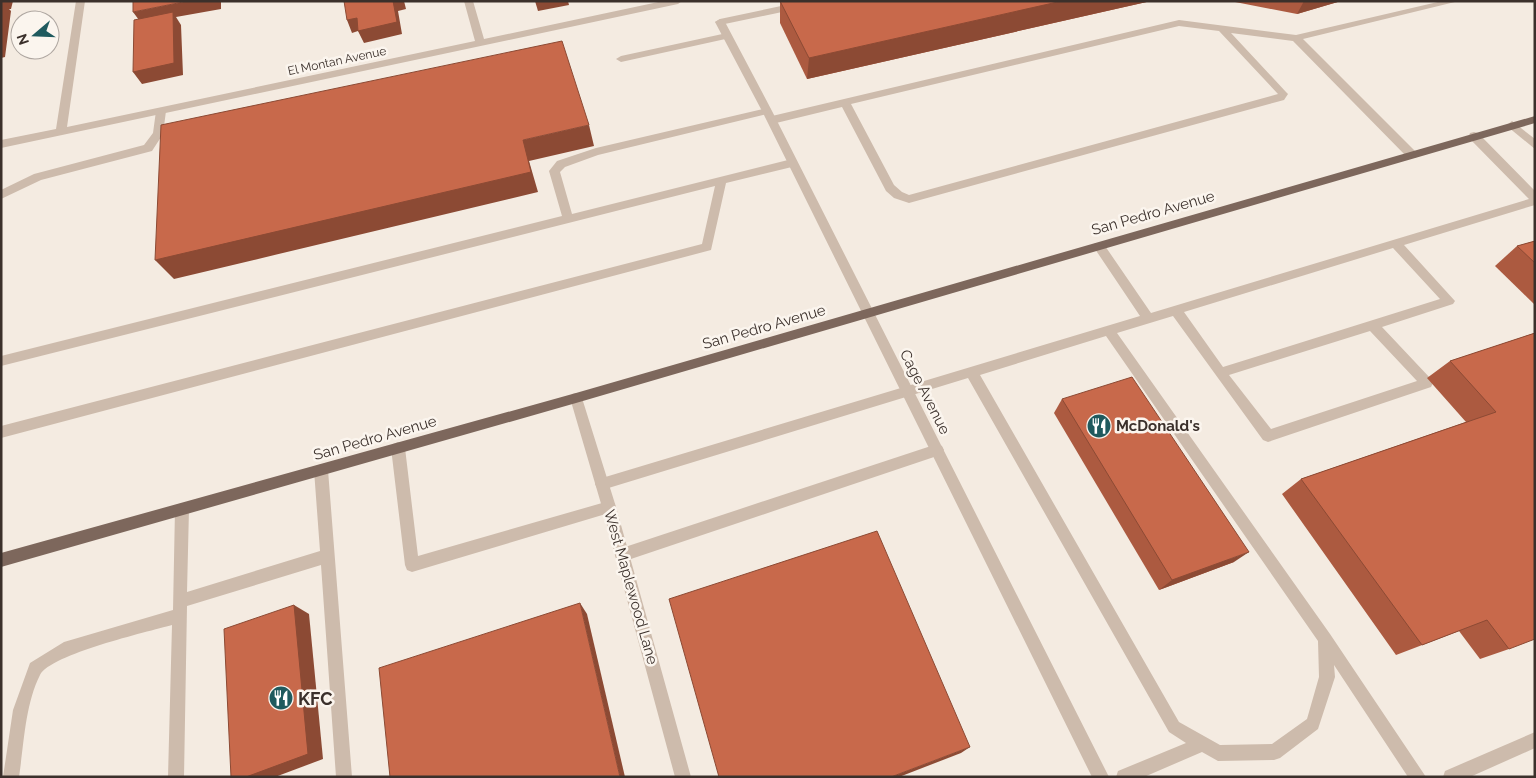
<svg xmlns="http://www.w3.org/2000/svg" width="1536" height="778" viewBox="0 0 1536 778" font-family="Raleway,sans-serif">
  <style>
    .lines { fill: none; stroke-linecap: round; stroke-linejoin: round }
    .service { fill: #cdbbac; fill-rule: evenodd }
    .minor { fill: #cdbbac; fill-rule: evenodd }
    .primary { fill: #7d675c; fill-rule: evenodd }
    .wall { fill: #ac5a40 }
    .shaded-wall { fill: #8c4a34 }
    .building { fill: #c8694b; stroke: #8c4a34 }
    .labels { text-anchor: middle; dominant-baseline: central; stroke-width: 5; stroke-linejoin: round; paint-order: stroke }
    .far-street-label { font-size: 12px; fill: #3b302b; stroke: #fbf5ee }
    .street-label { font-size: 15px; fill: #3b302b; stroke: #fbf5ee }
    .poi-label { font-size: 15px; font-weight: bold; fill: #3b302b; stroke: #fbf5ee; text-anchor: start }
    .near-poi-label { font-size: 18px; font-weight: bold; fill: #3b302b; stroke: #fbf5ee; text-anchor: start }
  </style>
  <rect width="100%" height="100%" fill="#f4ebe1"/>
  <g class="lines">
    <g class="service">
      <polygon points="805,1 824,1 820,4 720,25 715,22 720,19"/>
      <path d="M1442,1H1459L1303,39L1416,152L1417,155L1416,158H1408L1293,41L1231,33L1286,92L1288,94L1284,100L909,203L894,198L886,191L842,107L772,124L767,120L772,116L1179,20L1296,35ZM1179,26L1219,31L1278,94L909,195L902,192L894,185L851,104Z"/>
      <polygon points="727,33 732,36 730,38 621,62 616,59 621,56"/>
      <polygon points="161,108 166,111 163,134 152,151 41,180 1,199 1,190 34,174 144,145 153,133 156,111"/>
      <polygon points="767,108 771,109 771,113 598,155 565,167 560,172 572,214 792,159 796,160 797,163 796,166 726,183 711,250 1,438 1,426 702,244 715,186 1,366 1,356 562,216 549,171 557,161 596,148"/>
      <polygon points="1512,121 1535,139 1535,149 1508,127 1507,125"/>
      <path d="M1474,132L1478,133L1535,191V205L1404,245L1455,301L1453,304L1382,327L1431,379L1433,383L1431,387L1268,442L1263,440L1173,316L1117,333L1330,634L1426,777H1408L1334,665L1335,677L1318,729L1280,758L1274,760L1218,761L1202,752L1144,777H1116L1118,771L1186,743L1169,732L968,378L602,490L597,488L595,484L597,480L602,478L1140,316L1095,249L1093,246L1095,243H1103L1151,313L1529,199L1470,139L1469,136L1470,133ZM1393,248L1440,299L1223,367L1184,312ZM1370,331L1417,381L1271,429L1229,375ZM1106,336L1318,641L1319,677L1307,719L1272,744L1220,745L1179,722L980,375Z"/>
      <polygon points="398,442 403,444 405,448 418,556 609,501 614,503 616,507 614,511 609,513 412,572 407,570 405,565 391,448 393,444"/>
      <polygon points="937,444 942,446 944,450 942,454 937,456 622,562 617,560 615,555 617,550 622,548"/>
      <path d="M321,464L326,466L328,470L352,777H336L321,565L187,606L184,777H168L172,625C147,632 51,654 40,675C25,705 24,744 19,777H3L13,710L30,663L64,642L173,610L175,509L177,505L182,503L187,505L189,509L187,592L320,551L314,470L316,466Z"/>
    </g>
    <g class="minor">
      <polygon points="76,1 85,1 67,127 475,41 464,1 473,1 484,39 663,1 682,1 678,4 1,148 1,140 56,129"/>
      <polygon points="720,19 725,22 772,111 1109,777 1092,777 762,111 715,22"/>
      <polygon points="576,393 580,394 582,398 616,507 691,777 675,777 602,507 570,398 572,394"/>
      <polygon points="1535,732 1535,748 1470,777 1443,777 1445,771"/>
    </g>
    <polygon class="primary" points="1535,116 1535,123 576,403 1,567 1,553 576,393"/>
  </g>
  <g class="wall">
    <polygon points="780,1 1151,1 807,79 780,23"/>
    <polygon points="1230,1 1341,1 1297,14"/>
    <polygon points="1535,241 1535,305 1495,266 1517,246"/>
    <polygon points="1535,333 1509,649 1480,659 1459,631 1396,655 1282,494 1301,479 1466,422 1427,378 1450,361"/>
    <polygon points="1062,399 1234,562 1159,590 1054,413"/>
  </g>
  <g class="shaded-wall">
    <polygon points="1,1 13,1 11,9 9,9 11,11 5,57 1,58"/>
    <polygon points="188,1 221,1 221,9 176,17 181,25 183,75 142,84 133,72 142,24 133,12"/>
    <polygon points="393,1 404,1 406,9 398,11 402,34 364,43 358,31 352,33 347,20"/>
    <polygon points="535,1 568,1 569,5 538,11"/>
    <polygon points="1062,1 1151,1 807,79 809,58"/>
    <polygon points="1304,1 1341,1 1297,14"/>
    <polygon points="589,125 594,146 529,161 538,192 174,279 155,260 523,140"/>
    <polygon points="1249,552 1234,562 1159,590 1172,580"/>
    <polygon points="580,603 587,614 625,777 620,777"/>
    <polygon points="294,605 309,614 323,759 275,777 246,777"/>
    <polygon points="970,747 961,753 899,777 891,777"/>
  </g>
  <g class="building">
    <polygon points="133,1 188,1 133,12"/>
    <polygon points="344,1 393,1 397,22 358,31 357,18 347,20"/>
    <polygon points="780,1 1062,1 809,58"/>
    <polygon points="173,12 174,63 133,72 134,20"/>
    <polygon points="562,41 589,125 523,140 531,172 155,260 161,125"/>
    <polygon points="1535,241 1535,263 1517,246"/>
    <polygon points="1535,333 1535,639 1509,649 1487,620 1422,645 1301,479 1496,412 1450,361"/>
    <polygon points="1132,377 1249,552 1172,580 1062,399"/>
    <polygon points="877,531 970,747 891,777 719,777 669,599"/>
    <polygon points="580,603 620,777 390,777 379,668"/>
    <polygon points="294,605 308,754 246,777 231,777 224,629"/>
  </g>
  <defs>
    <symbol id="restaurant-disc" viewBox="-11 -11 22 22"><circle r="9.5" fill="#1f5a5e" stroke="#fbf5ee"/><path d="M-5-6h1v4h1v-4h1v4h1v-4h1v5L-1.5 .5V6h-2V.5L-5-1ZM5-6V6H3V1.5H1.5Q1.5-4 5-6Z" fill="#fff"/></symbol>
  </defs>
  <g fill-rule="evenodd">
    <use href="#restaurant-disc" x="1085" y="412" width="28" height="28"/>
    <use href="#restaurant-disc" x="267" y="684" width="28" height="28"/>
  </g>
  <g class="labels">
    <g class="far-street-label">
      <text transform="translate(337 61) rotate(-12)">El Montan Avenue</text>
    </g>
    <g class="street-label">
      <text transform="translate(1153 213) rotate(-16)">San Pedro Avenue</text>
      <text transform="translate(764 327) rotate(-16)">San Pedro Avenue</text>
      <text transform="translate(925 392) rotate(63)">Cage Avenue</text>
      <text transform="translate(375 438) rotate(-16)">San Pedro Avenue</text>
      <text transform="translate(631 587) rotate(74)">West Maplewood Lane</text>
    </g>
    <g class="poi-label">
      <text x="1116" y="426">McDonald's</text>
    </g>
    <g class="near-poi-label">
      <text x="298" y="698">KFC</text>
    </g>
  </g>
  <rect width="1536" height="778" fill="none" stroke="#3b302b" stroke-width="5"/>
  <g transform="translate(35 35) rotate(251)"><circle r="24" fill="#fbf5ee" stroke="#aea6a0"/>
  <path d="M0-4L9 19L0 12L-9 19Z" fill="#1f5a5e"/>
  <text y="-8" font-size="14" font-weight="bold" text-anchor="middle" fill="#3b302b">N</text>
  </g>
</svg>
